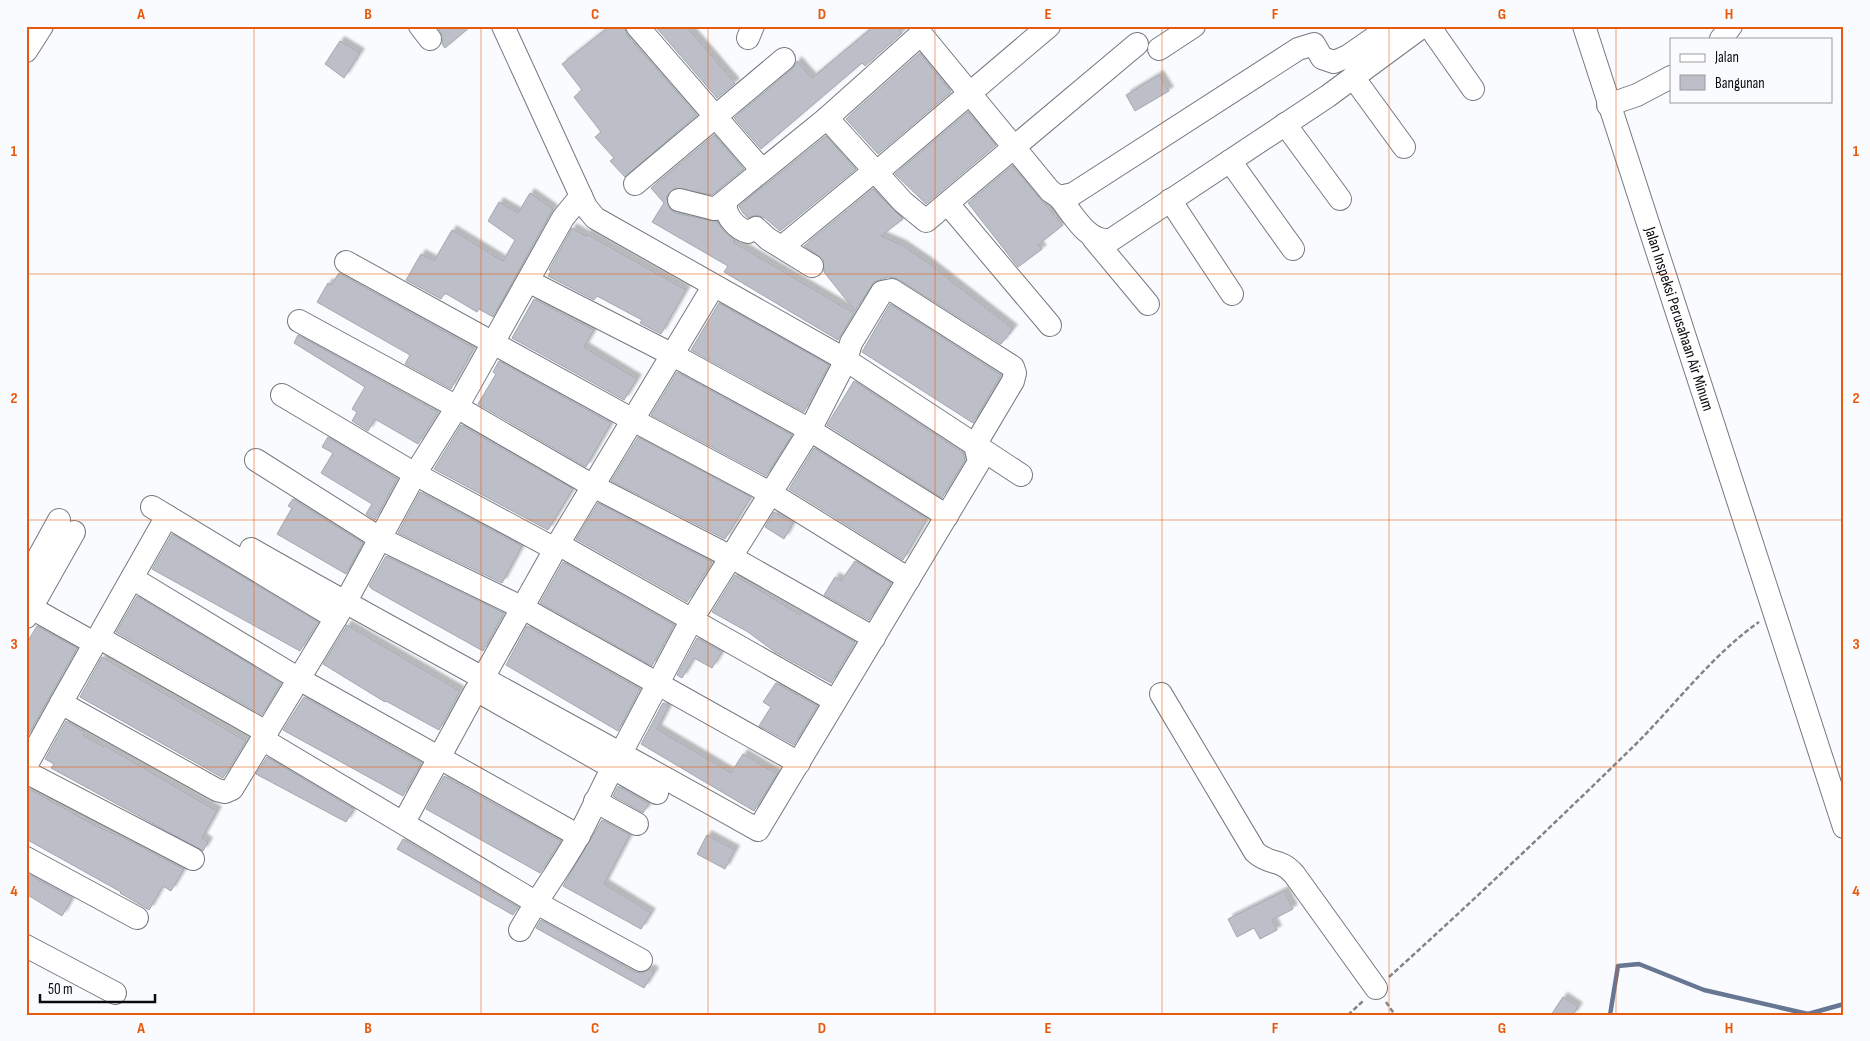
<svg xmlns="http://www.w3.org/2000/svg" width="1870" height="1041" viewBox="0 0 1870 1041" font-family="'Sofia Sans Condensed',sans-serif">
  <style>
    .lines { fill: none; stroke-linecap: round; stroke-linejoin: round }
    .stream { stroke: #667693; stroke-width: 4.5 }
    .building { fill: #bcbfc7; stroke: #a3a7af; filter: url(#shadow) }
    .minor-casing { stroke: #757980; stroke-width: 24 }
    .path { stroke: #838487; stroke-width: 2.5; stroke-dasharray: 5 2.5; stroke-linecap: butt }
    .minor { stroke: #fff; stroke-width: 22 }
    .grid { fill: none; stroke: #e8590c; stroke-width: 1; stroke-opacity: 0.55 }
    .labels { text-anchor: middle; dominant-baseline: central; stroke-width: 4; stroke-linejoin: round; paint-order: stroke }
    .street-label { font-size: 16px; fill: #0a0b0e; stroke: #f9fbfe }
    .neatline { fill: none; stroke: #e8590c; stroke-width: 2 }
    .grid-label { font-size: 16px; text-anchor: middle; font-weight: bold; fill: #e8590c }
  </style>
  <defs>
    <filter id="shadow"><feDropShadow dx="4.5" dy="-4.5" stdDeviation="1" flood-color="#0004"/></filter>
  </defs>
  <rect width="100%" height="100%" fill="#f9fbfe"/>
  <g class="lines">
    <polyline class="stream" points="1610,1015 1618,966 1639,964 1704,990 1808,1014 1844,1004"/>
  </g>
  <g class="building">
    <polygon points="437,26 471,26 445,48 442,44 443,37"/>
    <polygon points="610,26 624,26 627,35 697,115 625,177 610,161 614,158 595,137 601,132 574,97 582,90 562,64"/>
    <polygon points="655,26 686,26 735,83 717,98"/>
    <polygon points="874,26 896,26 902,33 865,66 862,63 761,149 734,118 792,69 797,61 812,78"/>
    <polygon points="340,41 360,53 344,78 325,64"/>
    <polygon points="920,53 951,92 878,154 846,119"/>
    <polygon points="1159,75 1169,91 1135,111 1126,95"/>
    <polygon points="968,112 996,145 926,204 895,174"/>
    <polygon points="714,135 744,169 712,195 675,188 666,197 670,209 676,213 717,222 724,231 735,241 733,242 854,313 838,340 724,272 728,266 652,222 664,203 651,188"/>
    <polygon points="826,136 856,169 780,231 765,218 757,215 748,218 743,213 739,206"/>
    <polygon points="1012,166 1063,225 1038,245 1042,249 1018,267 968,203"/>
    <polygon points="873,189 903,219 881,236 902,245 927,262 1013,329 1001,344 898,279 889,277 874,282 855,311 824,272 823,259 804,246"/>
    <polygon points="530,193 553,209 493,317 479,309 477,312 445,293 441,299 406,280 421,254 434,261 452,230 503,261 515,240 488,221 499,202 518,213"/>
    <polygon points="572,228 586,236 587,234 686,290 661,334 640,323 642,320 597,296 594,300 548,276 551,271 549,270"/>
    <polygon points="339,273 474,348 451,389 405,364 410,355 317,302 328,283 331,285"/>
    <polygon points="534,299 594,330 584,347 637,379 624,400 512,338"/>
    <polygon points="719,303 829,365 804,412 691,350"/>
    <polygon points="890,304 1001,375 973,423 862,352"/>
    <polygon points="298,335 438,412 418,444 375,419 368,431 352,421 357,412 352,409 365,387 294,343"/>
    <polygon points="499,361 611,423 586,467 478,404 496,374 493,372"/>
    <polygon points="677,372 792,435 766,476 651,415"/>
    <polygon points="854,381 963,453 965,460 942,498 827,425"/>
    <polygon points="461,425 573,489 548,530 434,469"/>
    <polygon points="328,437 397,479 375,520 366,514 372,504 321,473 333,453 322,447"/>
    <polygon points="638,437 751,497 725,539 611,481"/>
    <polygon points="814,448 927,519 903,560 789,489"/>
    <polygon points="420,492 522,546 502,583 398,533"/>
    <polygon points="293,499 363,543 346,574 277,534 292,508 288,506"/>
    <polygon points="598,503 712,562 687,602 576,539"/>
    <polygon points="774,512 793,523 784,539 765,527"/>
    <polygon points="172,534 318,622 300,651 152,569"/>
    <polygon points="386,556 504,613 483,651 372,589 369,586"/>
    <polygon points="855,561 891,583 869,620 824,595 835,577 841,581"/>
    <polygon points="563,562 674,625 652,666 540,603"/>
    <polygon points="735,575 800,615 802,612 855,642 831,683 775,652 748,632 712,612"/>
    <polygon points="137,596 281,683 262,715 116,632"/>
    <polygon points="347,625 460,691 439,730 386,701 385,702 323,664"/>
    <polygon points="37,626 77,648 26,739 26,644"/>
    <polygon points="527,626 640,689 618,731 506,665"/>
    <polygon points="697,638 722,652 712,668 694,658 682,678 677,675"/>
    <polygon points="102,657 246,741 223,778 80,697"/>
    <polygon points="776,683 817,706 794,745 759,726 771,707 763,702"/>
    <polygon points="304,697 421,763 403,796 283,730"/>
    <polygon points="663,703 669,706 657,729 731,773 743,754 777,774 754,811 641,744"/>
    <polygon points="66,721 85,732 83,735 104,747 104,745 217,811 202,838 208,842 203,851 51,768 54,764 45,759"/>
    <polygon points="267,757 354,809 346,822 256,774"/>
    <polygon points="444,776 561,841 540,873 426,809"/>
    <polygon points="618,786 649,804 643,813 613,796"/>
    <polygon points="26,787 98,827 122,837 184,869 171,891 163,886 149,910 120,893 121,892 26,839"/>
    <polygon points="602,820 630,835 604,884 651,913 641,929 563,886"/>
    <polygon points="707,835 735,850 725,869 697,854"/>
    <polygon points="403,839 518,907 513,915 397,849"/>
    <polygon points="26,873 72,898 62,916 26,894"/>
    <polygon points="1284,891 1293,909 1272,920 1277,930 1260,939 1254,928 1237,937 1228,919"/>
    <polygon points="541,920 635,972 642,973 650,969 654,972 644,988 536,928"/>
    <polygon points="1563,997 1578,1007 1573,1015 1551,1015"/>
  </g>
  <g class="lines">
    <defs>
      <g id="minor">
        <polyline points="420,26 430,39"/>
        <polyline points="503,26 586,207 595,218 846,360 1021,475"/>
        <polyline points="637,26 761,169"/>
        <polyline points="1429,26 1473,89"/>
        <path id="s1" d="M1584,26L1844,827"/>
        <polyline points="748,38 753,26"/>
        <polyline points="1721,39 1731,26"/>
        <polyline points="1159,49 1194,26"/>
        <polyline points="26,51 42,26"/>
        <polyline points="1353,77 1404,147"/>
        <polyline points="1608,105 1637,95 1671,77"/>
        <polyline points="827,118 903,202 926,221 1137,44"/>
        <polyline points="1285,124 1340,199"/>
        <polyline points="1230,161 1293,249"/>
        <polyline points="876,173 1049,26"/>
        <polyline points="635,184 784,59"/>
        <path d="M1059,197C1073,214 1087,243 1111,240L1328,96L1423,26"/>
        <path d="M679,200L715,209L726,206C726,217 737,229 748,232L756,228L768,239L812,266"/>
        <polyline points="1170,200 1232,294"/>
        <polyline points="948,204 1050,325"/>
        <polyline points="715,209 827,118 921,34 1050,191 1059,197 1073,194 1298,49 1314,44 1322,58 1334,62 1348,56 1391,26"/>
        <polyline points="1093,238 1148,304"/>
        <polyline points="783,246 874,171"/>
        <polyline points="346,262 633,420 772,494 909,579"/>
        <polyline points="528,281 673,355 810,430 947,516"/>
        <polyline points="299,321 457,407 593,486 731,557 874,638"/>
        <polyline points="282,395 415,474 555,549"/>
        <polyline points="256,460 381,539 521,607 799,763"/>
        <polyline points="152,507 336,618"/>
        <polyline points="558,544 835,701"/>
        <path d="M251,549C419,645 590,735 758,830L979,462L975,445L1013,381L1015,373L1013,367L892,290L882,292L851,343L846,360L810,430L691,621L621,753C605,779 594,808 579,835C561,868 538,897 520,930"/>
        <polyline points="132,578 299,679 579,836"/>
        <polyline points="26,580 59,520"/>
        <polyline points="26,605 94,643"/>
        <polyline points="26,617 74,532"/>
        <polyline points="98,637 266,732"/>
        <polyline points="483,678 558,544 713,287"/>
        <path d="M1161,694L1255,852C1270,866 1279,857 1294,874L1376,988"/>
        <polyline points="61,703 167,516"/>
        <polyline points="262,739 535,902 641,960"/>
        <polyline points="26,766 61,703 217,790 225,792 232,789 345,603 415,474 457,407 563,218 581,196"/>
        <polyline points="26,772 193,859"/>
        <polyline points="595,801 637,824"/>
        <polyline points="404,822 476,690 657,793"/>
        <polyline points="26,858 137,918"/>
        <polyline points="26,946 115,993"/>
      </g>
    </defs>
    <use href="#minor" class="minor-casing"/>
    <g class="path">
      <path d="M1389,977C1473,901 1554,824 1635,745C1675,705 1713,654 1759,622"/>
      <polyline points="1386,1002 1395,1015"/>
      <polyline points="1348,1015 1363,1001"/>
    </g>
    <use href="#minor" class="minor"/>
  </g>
  <path class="grid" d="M254,26V1015M481,26V1015M708,26V1015M935,26V1015M1162,26V1015M1389,26V1015M1616,26V1015M26,274H1844M26,520H1844M26,767H1844"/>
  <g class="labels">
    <g class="street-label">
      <text stroke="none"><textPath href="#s1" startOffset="308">Jalan Inspeksi Perusahaan Air Minum</textPath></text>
    </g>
  </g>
  <rect width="1870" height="1041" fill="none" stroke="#f9fbfe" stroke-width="55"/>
  <rect x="1670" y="38" width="162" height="65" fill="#f9fbfe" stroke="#999b9e"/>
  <rect x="1680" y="54" width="25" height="8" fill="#ffffff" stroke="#999b9e"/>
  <text x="1715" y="62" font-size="15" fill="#0a0b0e">Jalan</text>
  <rect x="1680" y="75" width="25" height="15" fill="#bcbfc7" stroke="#999b9e"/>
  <text x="1715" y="88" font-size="15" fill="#0a0b0e">Bangunan</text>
  <path d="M40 994v8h115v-8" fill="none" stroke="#0a0b0e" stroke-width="2.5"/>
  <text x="48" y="994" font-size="15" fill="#0a0b0e" stroke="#f9fbfe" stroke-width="4" paint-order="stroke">50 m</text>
  <rect x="28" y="28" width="1814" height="986" class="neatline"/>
  <g class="grid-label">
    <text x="141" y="19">A</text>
    <text x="368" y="19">B</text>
    <text x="595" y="19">C</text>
    <text x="822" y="19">D</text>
    <text x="1048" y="19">E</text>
    <text x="1275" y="19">F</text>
    <text x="1502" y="19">G</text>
    <text x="1729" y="19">H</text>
    <text x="14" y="156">1</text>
    <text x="1856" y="156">1</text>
    <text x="14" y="403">2</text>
    <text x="1856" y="403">2</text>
    <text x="14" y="649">3</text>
    <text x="1856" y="649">3</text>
    <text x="14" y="896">4</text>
    <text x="1856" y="896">4</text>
    <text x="141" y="1033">A</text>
    <text x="368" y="1033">B</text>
    <text x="595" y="1033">C</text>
    <text x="822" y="1033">D</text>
    <text x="1048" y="1033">E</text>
    <text x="1275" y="1033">F</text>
    <text x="1502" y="1033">G</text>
    <text x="1729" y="1033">H</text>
  </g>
</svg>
